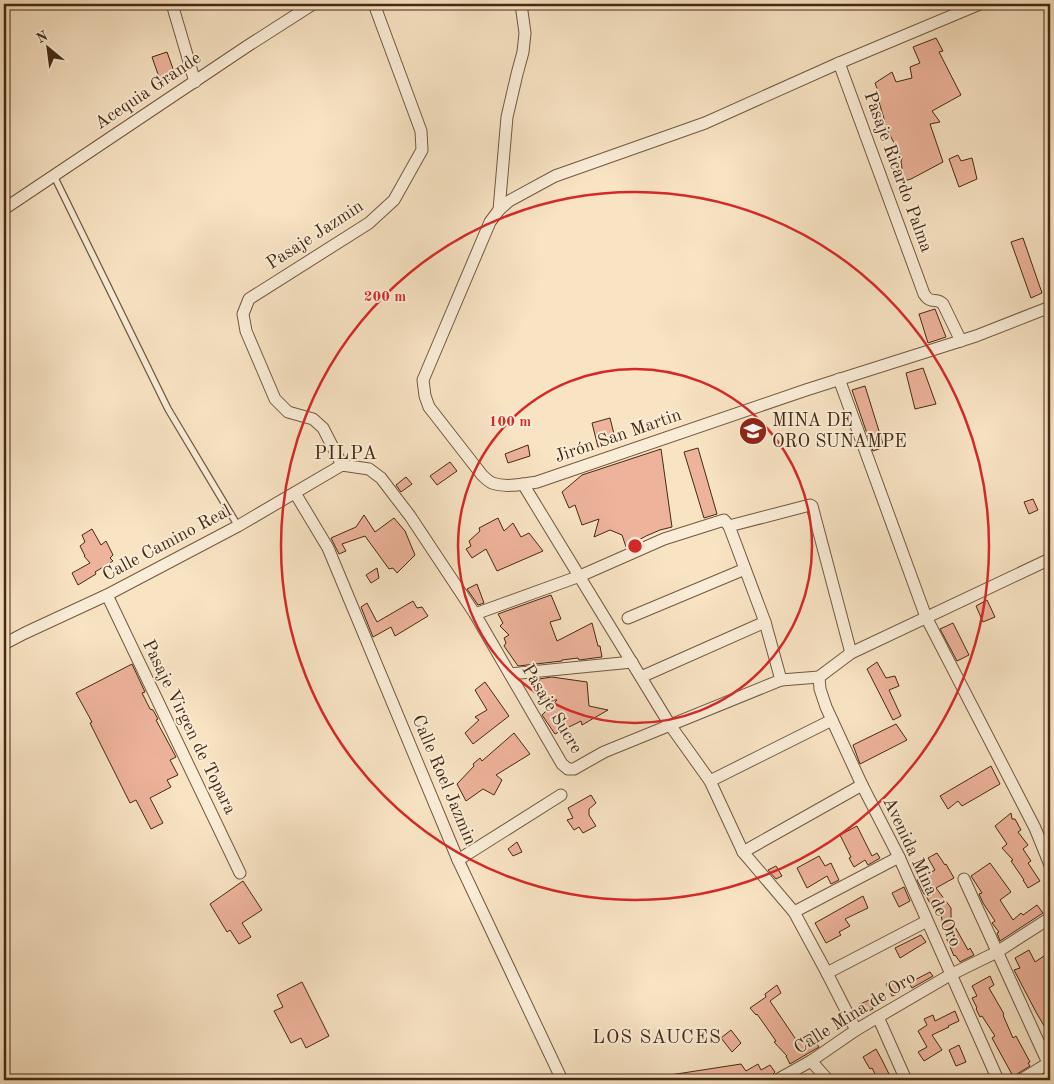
<svg xmlns="http://www.w3.org/2000/svg" width="1054" height="1084" viewBox="0 0 1054 1084" font-family="'Old Standard TT',serif">
  <style>
    .building { fill: #eeb39b; stroke: #462913 }
    .lines { fill: none; stroke-linecap: round; stroke-linejoin: round }
    .service-casing { stroke: #72583f; stroke-width: 8 }
    .minor-casing { stroke: #72583f; stroke-width: 13 }
    .service { stroke: #faedd8; stroke-width: 5.5 }
    .minor { stroke: #faedd8; stroke-width: 11 }
    .ring { fill: none; stroke: #d62828; stroke-width: 2.5 }
    .labels { text-anchor: middle; dominant-baseline: central; stroke-width: 4; stroke-linejoin: round; paint-order: stroke }
    .street-label { font-size: 18px; fill: #462913; stroke: #faedd8 }
    .poi-label { font-size: 18px; fill: #462913; stroke: #faedd8; text-anchor: start }
    .neighbourhood-label { font-size: 19px; letter-spacing: 1px; fill: #462913; stroke: #faedd8 }
    .centre { fill: #d62828; stroke: #faedd8; stroke-width: 2.5 }
    .ring-label { font-size: 15px; text-anchor: middle; font-weight: bold; fill: #d62828; stroke: #faedd8; stroke-width: 4; stroke-linejoin: round; paint-order: stroke }
  </style>
  <rect width="100%" height="100%" fill="#f8e3c3"/>
  <filter id="stains"><feTurbulence type="fractalNoise" baseFrequency=".004" numOctaves="4"/><feColorMatrix values="0 0 0 0 .2 0 0 0 0 .09 0 0 0 0 .02 0 0 0 .5 -.17"/></filter>
  <radialGradient id="worn" r=".72"><stop offset=".6" stop-color="#630" stop-opacity="0"/><stop offset="1" stop-color="#630" stop-opacity=".3"/></radialGradient>
  <g class="building">
    <polygon points="936,38 943,51 939,52 961,95 932,111 940,122 930,124 943,162 911,179 904,181 901,171 902,168 901,162 902,158 883,122 885,122 876,92 878,91 875,83 892,72 896,82 912,78 910,67 920,63 913,47"/>
    <polygon points="167,52 176,77 161,83 152,57"/>
    <polygon points="958,155 961,161 972,158 977,179 959,187 949,159"/>
    <polygon points="1023,238 1042,293 1031,298 1011,242"/>
    <polygon points="935,309 946,337 928,343 919,314"/>
    <polygon points="923,368 936,404 915,409 906,373"/>
    <polygon points="865,386 884,447 873,451 852,390"/>
    <polygon points="610,418 616,442 598,447 592,423"/>
    <polygon points="528,445 530,456 508,463 505,454"/>
    <polygon points="698,448 717,514 704,518 684,452"/>
    <polygon points="661,449 672,527 660,530 646,536 626,547 622,535 610,530 594,537 599,519 582,525 575,505 569,508 562,492 582,475"/>
    <polygon points="450,462 457,471 437,485 430,476"/>
    <polygon points="406,477 412,484 401,492 396,485"/>
    <polygon points="1033,499 1038,510 1029,514 1024,502"/>
    <polygon points="364,515 375,532 394,518 405,531 415,555 397,573 393,568 389,569 365,536 342,544 346,551 339,554 331,538 356,527"/>
    <polygon points="498,518 504,531 513,523 521,537 529,533 543,551 497,571 486,549 472,558 466,549 471,546 469,541 480,531 479,528"/>
    <polygon points="92,529 101,545 106,541 113,555 110,558 113,561 95,572 96,574 78,585 72,573 90,563 84,556 85,556 80,546 85,542 82,535"/>
    <polygon points="377,568 379,578 371,583 366,575"/>
    <polygon points="477,584 484,603 478,605 467,589"/>
    <polygon points="551,595 561,619 550,622 557,641 592,623 598,646 600,646 602,657 579,660 578,658 562,660 562,661 518,666 504,646 506,643 504,638 509,635 500,626 503,623 498,614"/>
    <polygon points="987,600 995,617 983,622 976,606"/>
    <polygon points="413,601 417,608 422,607 428,616 395,636 391,627 373,637 361,607 367,603 377,622"/>
    <polygon points="953,623 969,655 957,661 940,629"/>
    <polygon points="877,662 886,678 895,676 899,686 889,690 901,716 893,720 867,669"/>
    <polygon points="132,664 145,692 142,693 150,709 153,710 158,719 156,720 176,757 170,760 178,775 167,780 171,787 150,798 163,823 151,829 136,800 130,803 90,723 92,722 76,693"/>
    <polygon points="552,677 587,682 589,706 608,710 582,725 581,721 555,734 542,715 557,700 545,700 539,693 539,679"/>
    <polygon points="485,682 509,716 473,744 465,733 479,720 475,717 487,710 475,690"/>
    <polygon points="896,724 907,740 860,764 853,745"/>
    <polygon points="514,733 530,754 496,775 502,780 494,795 483,789 466,801 457,784 474,766 473,764 480,758 482,761"/>
    <polygon points="991,766 1000,784 962,806 958,801 948,809 940,796"/>
    <polygon points="591,795 596,803 589,809 589,815 596,826 583,833 579,827 574,830 567,820 573,818 568,808"/>
    <polygon points="1011,813 1012,819 1015,819 1021,830 1018,832 1028,845 1023,849 1031,861 1028,863 1040,881 1028,888 1023,880 1024,880 1011,861 1013,860 1002,848 1007,844 995,826"/>
    <polygon points="857,826 872,856 877,853 880,858 868,865 865,860 854,867 849,858 851,857 840,835"/>
    <polygon points="517,842 522,852 513,856 508,849"/>
    <polygon points="937,853 945,865 946,864 954,878 936,888 951,908 951,918 954,925 968,950 970,948 974,955 960,962 955,955 954,956 945,935 948,933 943,925 940,910 935,912 925,894 924,894 917,880 935,870 928,858"/>
    <polygon points="819,856 825,866 831,863 839,880 831,884 827,876 807,888 797,868"/>
    <polygon points="990,863 1011,892 1000,900 1013,920 1021,913 1023,915 1037,905 1043,913 1000,941 997,933 999,932 992,923 995,921 983,903 979,894 982,893 971,876"/>
    <polygon points="776,866 782,876 776,879 768,870"/>
    <polygon points="243,881 262,910 242,923 251,937 239,944 230,930 227,932 210,904"/>
    <polygon points="904,887 910,901 899,907 892,893"/>
    <polygon points="863,896 868,908 845,919 850,926 839,932 841,935 826,943 815,923"/>
    <polygon points="921,935 926,942 900,958 895,948"/>
    <polygon points="1029,950 1035,962 1050,952 1050,1036 1036,1012 1014,970 1020,968 1015,958"/>
    <polygon points="930,972 933,976 912,988 909,983"/>
    <polygon points="990,976 994,985 989,988 1004,1014 1003,1015 1013,1038 1016,1036 1030,1062 1028,1063 1030,1066 1017,1074 1014,1078 992,1038 995,1036 982,1016 980,1017 976,1009 977,1008 972,998 977,996 972,986"/>
    <polygon points="894,980 900,993 892,996 886,984"/>
    <polygon points="302,982 329,1036 306,1048 301,1038 291,1043 274,1011 283,1007 277,995"/>
    <polygon points="777,985 781,993 770,1001 797,1041 810,1034 819,1047 790,1064 786,1056 787,1056 774,1042 776,1041 757,1014 756,1015 750,1008 766,997 765,994"/>
    <polygon points="869,1000 873,1009 862,1014 858,1005"/>
    <polygon points="955,1011 959,1021 948,1026 949,1027 932,1035 942,1050 924,1061 918,1052 927,1047 918,1031 927,1025 924,1019 933,1015 935,1021"/>
    <polygon points="731,1030 741,1043 732,1052 721,1038"/>
    <polygon points="959,1045 966,1062 956,1066 949,1050"/>
    <polygon points="876,1049 882,1060 892,1080 878,1080 872,1068 870,1069 863,1057"/>
    <polygon points="741,1064 746,1071 758,1064 761,1070 770,1065 775,1072 771,1076 770,1078 766,1080 670,1080 670,1075"/>
  </g>
  <g class="lines">
    <defs>
      <polyline id="service" points="54,176 168,409 238,526"/>
      <g id="minor">
        <polyline points="172,4 195,82"/>
        <path d="M980,4L839,63L705,123L555,176L509,201L499,210L490,222L423,380L425,396L429,407L482,475C485,478 488,481 492,483C506,488 523,484 537,482L806,390L976,336L1050,307"/>
        <path d="M839,63L924,294C931,305 936,297 943,304L961,341"/>
        <polyline points="4,209 246,47 313,4"/>
        <polyline points="499,210 507,117 517,74 523,52 525,33 521,4"/>
        <polyline points="839,379 926,617 1035,828 1050,865"/>
        <polyline points="342,465 369,469 381,478 410,516 475,614 562,764 568,769 574,769 604,752 781,680 819,677"/>
        <polyline points="342,465 323,428 313,419 288,412 275,399 246,331 243,314 249,299 369,223 394,200 422,150 421,131 374,4"/>
        <polyline points="523,484 670,725 710,781 743,852 794,912 827,973 856,1030"/>
        <polyline points="295,493 328,548 458,860 562,1080"/>
        <polyline points="729,526 810,505 812,506 851,653"/>
        <polyline points="107,595 240,873"/>
        <polyline points="475,614 580,576 664,539 724,520 729,526 765,622 781,680"/>
        <polyline points="628,618 745,569"/>
        <polyline points="4,644 25,633 107,595 238,526 342,465"/>
        <polyline points="510,674 632,662"/>
        <polyline points="641,677 765,622"/>
        <polyline points="819,677 820,689 826,707 862,785 899,857 998,1080"/>
        <polyline points="819,677 851,653 1050,559"/>
        <polyline points="710,781 832,720"/>
        <polyline points="743,852 862,785"/>
        <polyline points="458,860 561,795"/>
        <polyline points="964,879 1048,1063"/>
        <polyline points="794,912 899,857"/>
        <polyline points="827,973 927,921"/>
        <polyline points="878,1017 906,1080"/>
        <polyline points="811,1061 828,1080"/>
        <polyline points="777,1080 811,1061 856,1030 878,1017 950,975 997,952 1050,918"/>
        <polyline points="1021,1080 1050,1062"/>
      </g>
    </defs>
    <use href="#service" class="service-casing"/>
    <use href="#minor" class="minor-casing"/>
    <use href="#service" class="service"/>
    <use href="#minor" class="minor"/>
  </g>
  <g class="ring">
    <circle cx="635" cy="546" r="177"/>
    <circle cx="635" cy="546" r="354"/>
  </g>
  <defs>
    <symbol id="school-disc" viewBox="-11 -11 22 22"><circle r="9.5" fill="#8f2418" stroke="#faedd8"/><path d="M0-5L7-2L0 1L-7-2ZM-4 1L0 2.5L4 1V4Q0 6-4 4Z" fill="#fff"/></symbol>
  </defs>
  <g fill-rule="evenodd">
    <use href="#school-disc" x="737" y="415" width="32" height="32"/>
  </g>
  <g class="labels">
    <g class="street-label">
      <text transform="translate(148 91) rotate(-34)">Acequia Grande</text>
      <text transform="translate(898 172) rotate(70)">Pasaje Ricardo Palma</text>
      <text transform="translate(315 235) rotate(-33)">Pasaje Jazmin</text>
      <text transform="translate(618 436) rotate(-19)">Jirón San Martin</text>
      <text transform="translate(167 543) rotate(-28)">Calle Camino Real</text>
      <text transform="translate(552 709) rotate(59)">Pasaje Sucre</text>
      <text transform="translate(189 727) rotate(64)">Pasaje Virgen de Topara</text>
      <text transform="translate(444 780) rotate(67)">Calle Roel Jazmin</text>
      <text transform="translate(922 872) rotate(65)">Avenida Mina de Oro</text>
      <text transform="translate(855 1013) rotate(-32)">Calle Mina de Oro</text>
    </g>
    <g class="poi-label">
      <text x="772" y="421">MINA DE<tspan x="772" dy="21">ORO SUNAMPE</tspan></text>
    </g>
    <g class="neighbourhood-label">
      <text x="346" y="454">PILPA</text>
      <text x="657" y="1038">LOS SAUCES</text>
    </g>
  </g>
  <circle cx="635" cy="546" r="8" class="centre"/>
  <g class="ring-label">
    <text x="385" y="301">200 m</text>
    <text x="510" y="426">100 m</text>
  </g>
  <rect width="1054" height="1084" fill="none" stroke="#f8e3c3" stroke-width="20"/>
  <rect x="5" y="5" width="1044" height="1074" fill="none" stroke="#462913" stroke-width="2.5"/>
  <rect x="10" y="10" width="1034" height="1064" fill="none" stroke="#462913"/>
  <g transform="translate(48 48) rotate(331)" stroke="#faedd8" stroke-width="4" paint-order="stroke">
  <path d="M0-4L9 19L0 12L-9 19Z" fill="#462913"/>
  <text y="-8" font-size="14" font-weight="bold" text-anchor="middle" fill="#462913">N</text>
  </g>
  <rect width="100%" height="100%" filter="url(#stains)"/>
  <rect width="100%" height="100%" fill="url(#worn)"/>
</svg>
